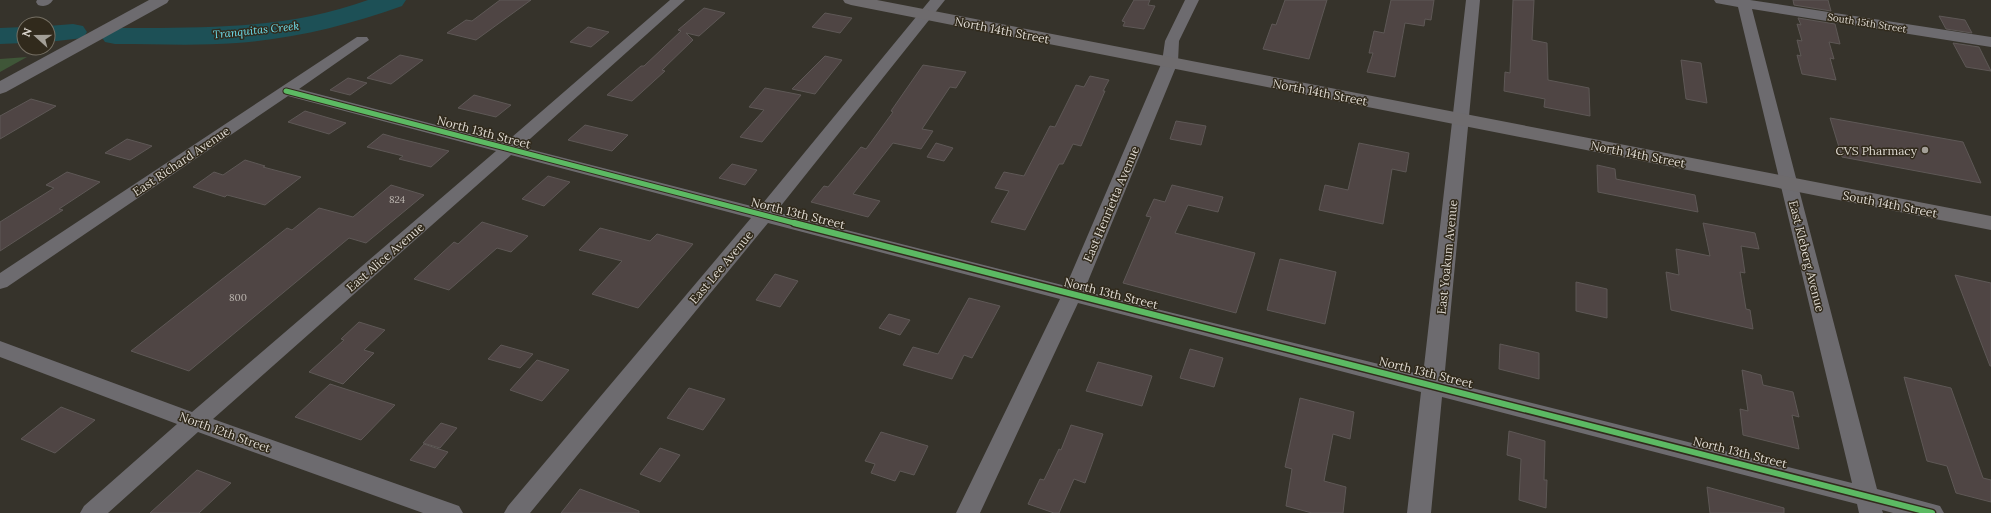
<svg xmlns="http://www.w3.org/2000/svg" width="1991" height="513" viewBox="0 0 1991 513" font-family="Lora,serif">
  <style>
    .green { fill: #3f5638 }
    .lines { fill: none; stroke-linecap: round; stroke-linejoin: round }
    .river { fill: #1d5056; fill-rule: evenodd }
    .building { fill: #4f4544; stroke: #5e5856 }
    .minor { fill: #6d6b6f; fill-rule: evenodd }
    .tertiary { fill: #6d6b6f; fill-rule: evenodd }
    .primary { fill: #6e6b6d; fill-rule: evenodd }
    .cycleway-far1-casing { stroke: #312a1c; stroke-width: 7 }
    .cycleway-casing { stroke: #312a1c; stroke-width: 9 }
    .cycleway-far1 { stroke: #5cba63; stroke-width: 5 }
    .cycleway { stroke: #5cba63; stroke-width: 6 }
    .poi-dot { fill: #a39f97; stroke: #312a1c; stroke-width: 1.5 }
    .labels { text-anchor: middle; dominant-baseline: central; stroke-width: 3; stroke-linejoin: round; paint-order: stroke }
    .far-street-label { font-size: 10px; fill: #ded9d1; stroke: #312a1c }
    .number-label { font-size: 10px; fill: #bab4ae }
    .far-water-label { font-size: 11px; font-style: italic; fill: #6dddeb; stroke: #312a1c }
    .street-label { font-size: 12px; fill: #ded9d1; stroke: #312a1c }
    .poi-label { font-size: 12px; fill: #ded9d1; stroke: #312a1c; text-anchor: end }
  </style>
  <rect width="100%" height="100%" fill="#36332b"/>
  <polygon class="green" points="27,57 0,72 0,59"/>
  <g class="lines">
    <g class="river">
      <path d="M368,0H406L402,6C349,25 293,39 237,43C196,46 156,44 115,44L105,42L101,36L105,30L115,28C202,28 285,30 368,0Z"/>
      <polygon points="73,24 83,26 87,32 83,38 48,42 48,26"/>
      <polygon points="24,27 24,43 0,44 0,28"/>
    </g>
  </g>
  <g class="building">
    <polygon points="500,0 531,0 476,40 447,33 466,20 472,21"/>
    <polygon points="1134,0 1150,0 1148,5 1155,6 1144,29 1123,26 1125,22 1122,21"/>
    <polygon points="1285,0 1327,0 1309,59 1263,49 1272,24 1276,25"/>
    <polygon points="1391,0 1434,0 1431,20 1425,19 1424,26 1405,23 1395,77 1367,72 1373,53 1369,53 1374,31 1384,33"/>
    <polygon points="1513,0 1534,0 1532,40 1547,43 1548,80 1589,88 1590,116 1544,107 1545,99 1504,91 1505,72 1510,73"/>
    <polygon points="1793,0 1828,0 1831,11 1794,5"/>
    <polygon points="704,8 725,13 699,36 686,33 693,40 662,70 665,71 632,101 607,95 641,66 644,66 681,31 678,30"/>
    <polygon points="825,13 852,18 840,33 812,27"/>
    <polygon points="1939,16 1965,20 1972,33 1946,29"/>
    <polygon points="1798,18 1835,24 1840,44 1829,42 1834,59 1830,58 1836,80 1802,74 1797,55 1801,56 1797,40 1802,41 1797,24 1801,25"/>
    <polygon points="588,27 609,32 591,47 570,42"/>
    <polygon points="1953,43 1979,47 1991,71 1966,67"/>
    <polygon points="400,55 423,60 391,84 367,78"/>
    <polygon points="825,56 842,60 815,94 792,89"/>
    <polygon points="1681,60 1701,63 1707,103 1686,99"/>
    <polygon points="923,65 966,72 956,88 950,87 922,129 933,131 921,149 893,143 853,194 880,201 868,217 811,202 824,186 828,187 861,147 866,149 893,112 891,111"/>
    <polygon points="1090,76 1109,80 1103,91 1105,91 1081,146 1073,144 1063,164 1059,164 1025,230 991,222 1009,191 995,188 1004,172 1024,176 1050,126 1055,127 1076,85 1084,87"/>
    <polygon points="348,78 367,83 350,95 330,90"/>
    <polygon points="765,88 801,95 762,142 740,137 764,110 749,107"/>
    <polygon points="474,95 511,105 496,117 458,108"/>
    <polygon points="31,99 56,106 0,139 0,116"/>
    <polygon points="305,111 346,123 329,134 288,122"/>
    <polygon points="1830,118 1963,142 1981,183 1842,157"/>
    <polygon points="1176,121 1206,126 1201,145 1170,139"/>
    <polygon points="585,125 628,135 612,151 568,140"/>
    <polygon points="383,134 397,138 449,151 431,167 399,159 403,156 367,147"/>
    <polygon points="127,139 152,146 130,160 105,153"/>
    <polygon points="936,143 953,148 944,161 927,157"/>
    <polygon points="1359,143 1409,153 1406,172 1392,169 1383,224 1319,210 1325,185 1348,190"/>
    <polygon points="245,160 265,166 263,167 301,177 265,205 227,195 225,197 193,187 214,172 223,175"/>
    <polygon points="732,164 757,170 745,185 719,178"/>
    <polygon points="1597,165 1615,169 1616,179 1695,195 1698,212 1598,192"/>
    <polygon points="67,172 100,182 59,209 63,210 0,251 0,222 54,188 46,185"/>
    <polygon points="548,176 570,182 544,206 522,199"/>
    <polygon points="391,185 424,195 366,243 349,238 189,371 131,351 287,228 292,230 319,208 353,217"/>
    <polygon points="1172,185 1223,197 1218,212 1188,205 1175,233 1255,253 1236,313 1123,283 1151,217 1146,216 1154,199 1165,202"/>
    <polygon points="482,222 528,236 511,252 497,248 449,290 414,279 454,242 458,244"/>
    <polygon points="1703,223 1755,233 1759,249 1741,246 1745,273 1740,272 1746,309 1750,310 1753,329 1671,310 1666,272 1679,275 1676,249 1710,256"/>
    <polygon points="600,228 650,241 657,234 693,244 638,308 592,294 622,261 579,250"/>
    <polygon points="1280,259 1336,272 1325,324 1267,310"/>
    <polygon points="775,274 798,281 780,307 756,300"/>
    <polygon points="1955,275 1991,283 1991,366 1990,366"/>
    <polygon points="1576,282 1607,289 1607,318 1576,311"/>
    <polygon points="969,298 1000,306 972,358 964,355 952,379 903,365 913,347 938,354"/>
    <polygon points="889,314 910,320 900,335 879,328"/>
    <polygon points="359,322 385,330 364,350 374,353 343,384 309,372 344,340 341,339"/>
    <polygon points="1500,344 1539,353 1539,379 1499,369"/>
    <polygon points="501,345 533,354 520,368 488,359"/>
    <polygon points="1190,349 1223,358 1214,387 1180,378"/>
    <polygon points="537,360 569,370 542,401 510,390"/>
    <polygon points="1098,362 1152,376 1142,406 1086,391"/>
    <polygon points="1742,370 1761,375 1763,385 1793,392 1799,417 1792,415 1799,449 1743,435 1740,409 1748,411"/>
    <polygon points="1904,377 1951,388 1983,478 1991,480 1991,502 1956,493 1947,466 1927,461"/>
    <polygon points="330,384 395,405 361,440 295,417"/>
    <polygon points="689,388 725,399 703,430 667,418"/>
    <polygon points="1300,398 1354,412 1350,439 1333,434 1324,481 1346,487 1343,513 1312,513 1286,506 1292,469 1285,467"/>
    <polygon points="61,407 95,420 55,453 21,439"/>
    <polygon points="441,423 457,428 440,448 423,443"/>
    <polygon points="1071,425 1103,434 1085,483 1074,479 1059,513 1054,513 1028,504 1040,479 1044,480 1059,449 1061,450"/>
    <polygon points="1509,431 1545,441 1544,480 1547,480 1546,508 1519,500 1521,459 1507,455"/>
    <polygon points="881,432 928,446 914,475 900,471 895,481 871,473 875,464 865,461"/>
    <polygon points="424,444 448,452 435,468 410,460"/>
    <polygon points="660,448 680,455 660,482 640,474"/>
    <polygon points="197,470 231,483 199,513 150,513"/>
    <polygon points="1707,487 1784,508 1784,513 1710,513"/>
    <polygon points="580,489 639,511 639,513 561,513"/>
  </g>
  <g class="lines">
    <g class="minor">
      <path d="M37,0H53C49,6 44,7 38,5L36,2Z"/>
      <polygon points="670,0 685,0 521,147 759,208 930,0 945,0 776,212 1066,286 1162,62 1165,41 1185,0 1199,0 1179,41 1178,62 1084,291 1423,375 1466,0 1480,0 1444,381 1852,483 1738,7 1716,3 1714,0 1750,0 1991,37 1991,47 1752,9 1877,489 1940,506 1944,513 1893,513 1882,510 1883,513 1859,513 1857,504 1442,397 1431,513 1407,513 1421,392 1078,303 980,513 956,513 1060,299 768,223 530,513 504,513 508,506 751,218 511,155 213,419 459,506 463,513 423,513 198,432 108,513 80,513 84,506 177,424 0,357 0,341 192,412 496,151 288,96 7,287 0,289 0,273 357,37 367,37 369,40 299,89 505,143"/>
    </g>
    <polygon class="tertiary" points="149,0 169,0 167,3 6,92 0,94 0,81"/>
    <polygon class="primary" points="843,0 877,0 1991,216 1991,230 851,5 845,3"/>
    <defs>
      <polyline id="cycleway-far1" points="286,91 798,224"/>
      <polyline id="cycleway" points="794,223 1932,513"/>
    </defs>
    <use href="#cycleway-far1" class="cycleway-far1-casing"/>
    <use href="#cycleway" class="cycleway-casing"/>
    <use href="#cycleway-far1" class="cycleway-far1"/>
    <use href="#cycleway" class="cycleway"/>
  </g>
  <circle class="poi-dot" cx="1925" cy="150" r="4"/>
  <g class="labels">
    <g class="far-street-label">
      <text transform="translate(1867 23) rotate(9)">South 15th Street</text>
    </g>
    <g class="number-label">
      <text x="397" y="199">824</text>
      <text x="238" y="297">800</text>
    </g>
    <g class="far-water-label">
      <text transform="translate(256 30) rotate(-6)">Tranquitas Creek</text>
    </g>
    <g class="street-label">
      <text transform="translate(1002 30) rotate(11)">North 14th Street</text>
      <text transform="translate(1320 92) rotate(11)">North 14th Street</text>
      <text transform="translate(484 132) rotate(15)">North 13th Street</text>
      <text transform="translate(1638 154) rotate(11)">North 14th Street</text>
      <text transform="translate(181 161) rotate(-34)">East Richard Avenue</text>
      <text transform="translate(1111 204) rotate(-67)">East Henrietta Avenue</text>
      <text transform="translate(1890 204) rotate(11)">South 14th Street</text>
      <text transform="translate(798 213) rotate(14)">North 13th Street</text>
      <text transform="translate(1807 256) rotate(76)">East Kleberg Avenue</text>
      <text transform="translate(385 257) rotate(-41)">East Alice Avenue</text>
      <text transform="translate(1447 257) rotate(-84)">East Yoakum Avenue</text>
      <text transform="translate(721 267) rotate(-50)">East Lee Avenue</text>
      <text transform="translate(1111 293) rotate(14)">North 13th Street</text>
      <text transform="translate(1426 372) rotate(14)">North 13th Street</text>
      <text transform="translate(225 432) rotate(20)">North 12th Street</text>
      <text transform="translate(1740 452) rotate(14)">North 13th Street</text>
    </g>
    <g class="poi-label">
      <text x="1917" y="150">CVS Pharmacy</text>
    </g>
  </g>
  <g transform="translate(36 36) rotate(291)"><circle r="19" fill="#312a1c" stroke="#767064"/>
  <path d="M0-3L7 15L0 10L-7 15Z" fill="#a39f97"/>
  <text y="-6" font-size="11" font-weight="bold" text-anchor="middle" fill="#ded9d1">N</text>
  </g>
</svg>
